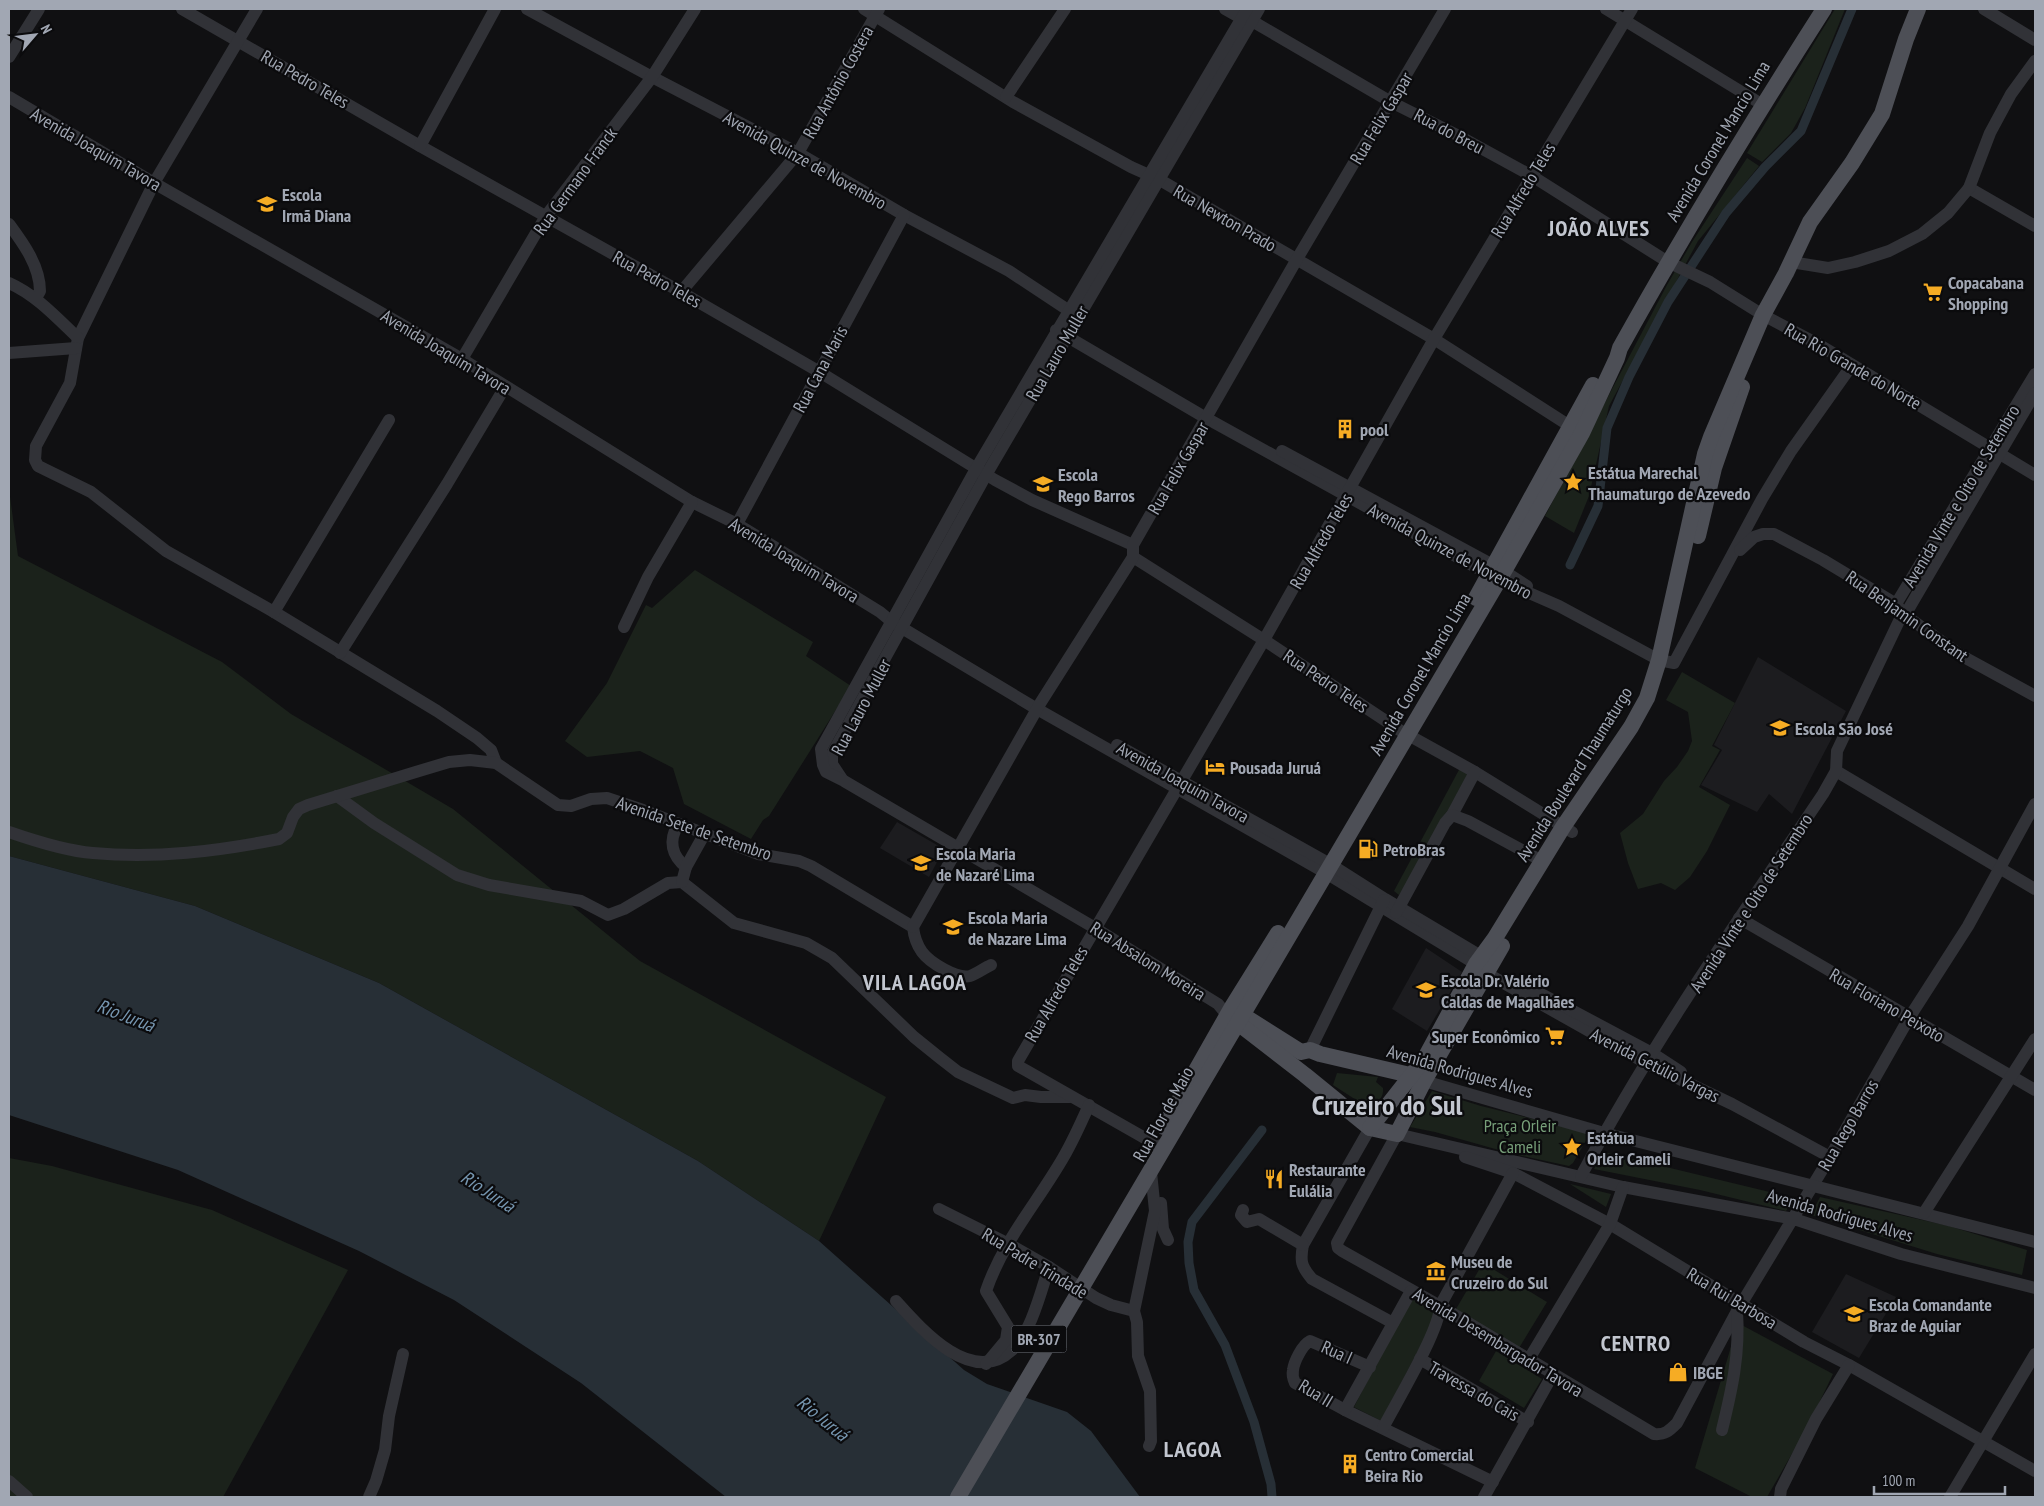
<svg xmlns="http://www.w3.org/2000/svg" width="2044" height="1506" viewBox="0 0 2044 1506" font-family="'PT Sans Narrow',sans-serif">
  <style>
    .built { fill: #1c1c1f }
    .green { fill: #1b221b }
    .water { fill: #272f36 }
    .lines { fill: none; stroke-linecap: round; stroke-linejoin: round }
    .canal { stroke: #272f36; stroke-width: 9 }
    .minor { stroke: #313237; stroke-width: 12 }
    .major { stroke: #4d4f56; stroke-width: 16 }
    .labels { text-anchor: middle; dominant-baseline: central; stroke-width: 4.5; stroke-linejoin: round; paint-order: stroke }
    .shield { fill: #0b0b0d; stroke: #747881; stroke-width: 1 }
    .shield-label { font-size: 16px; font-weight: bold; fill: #a1a7b3 }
    .street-label { font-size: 18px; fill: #a1a7b3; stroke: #0b0b0d }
    .poi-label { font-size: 18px; font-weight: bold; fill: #a1a7b3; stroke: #0b0b0d; text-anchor: start }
    .park-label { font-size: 18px; fill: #779f79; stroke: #0b0b0d }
    .water-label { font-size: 19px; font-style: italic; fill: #7696b0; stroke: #0b0b0d }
    .district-label { font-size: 22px; font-weight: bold; letter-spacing: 1px; fill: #c2c6cf; stroke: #0b0b0d }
    .town-label { font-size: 28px; font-weight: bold; fill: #c2c6cf; stroke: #0b0b0d }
  </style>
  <rect width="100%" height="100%" fill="#101012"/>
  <g class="built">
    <polygon points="1758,657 1846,711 1792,814 1769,794 1757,812 1701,785 1722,750 1714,745"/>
    <polygon points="897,822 944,849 929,877 880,848"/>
    <polygon points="1426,948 1462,972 1427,1031 1392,1009"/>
    <polygon points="1846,1274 1896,1297 1859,1358 1812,1332"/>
  </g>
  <g class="green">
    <polygon points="1835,9 1845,9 1805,108 1791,133 1762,162 1747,153"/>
    <polygon points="1747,158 1759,166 1698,241 1609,406 1589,496 1574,533 1545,516 1667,285 1692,242"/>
    <polygon points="9,489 18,556 222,662 291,714 453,809 640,961 886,1097 819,1241 698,1161 379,983 195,906 9,856"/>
    <polygon points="695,570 813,642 806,656 851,686 769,816 763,820 751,839 684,804 673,768 640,751 587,757 565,741 607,683 646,605 652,608"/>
    <polygon points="1682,672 1735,703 1712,746 1720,750 1699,787 1730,805 1707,851 1690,877 1675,890 1661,883 1638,889 1628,863 1620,833 1643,814 1664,781 1677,767 1688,751 1692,741 1688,712 1666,700"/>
    <polygon points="1460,768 1478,778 1399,895 1394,891"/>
    <path d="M1337,1073L1378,1077L1376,1082L1383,1088C1384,1098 1378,1103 1369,1101L1367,1107L1333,1085Z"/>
    <polygon points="1432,1091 1481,1106 1585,1132 1588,1137 1573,1163 1569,1166 1513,1154 1435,1132 1410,1127"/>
    <polygon points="1604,1152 1795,1198 1786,1211 1700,1190 1594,1169"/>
    <polygon points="9,1158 52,1166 212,1210 348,1270 223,1497 9,1497"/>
    <polygon points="1570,1184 1611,1194 1606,1207"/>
    <polygon points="1820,1197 1949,1226 2027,1250 2022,1275 1937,1254 1811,1215"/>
    <polygon points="1483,1263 1547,1302 1519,1348 1456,1309"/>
    <polygon points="1410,1298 1438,1313 1381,1421 1354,1407"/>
    <polygon points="1738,1323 1833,1374 1809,1424 1767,1497 1752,1497 1695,1468"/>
    <polygon points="1496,1351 1542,1379 1524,1408 1479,1381"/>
  </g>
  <polygon class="water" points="9,856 195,906 379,983 698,1161 819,1241 964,1370 987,1384 1067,1412 1091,1431 1140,1497 726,1497 581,1383 454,1300 359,1251 178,1170 9,1115"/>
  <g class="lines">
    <g class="canal">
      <polyline points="1570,565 1598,506 1607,428 1629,377 1668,302 1726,213 1765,167 1801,131 1852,9"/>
      <polyline points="1262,1130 1192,1222 1188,1242 1189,1263 1194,1290 1225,1345 1254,1422 1271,1484 1272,1497"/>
    </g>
    <g class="minor">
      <polyline points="182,9 420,146 681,292 818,371 995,480 1032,500 1133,545"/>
      <polyline points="257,9 154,183 78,338 70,383 36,446 35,460 38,466 91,492 166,551 274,612 437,711 477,738 491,750 496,763"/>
      <polyline points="527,9 652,77 798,153 904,215 1009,271 1074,314"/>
      <polyline points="864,9 1013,102 1131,167 1160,180 1434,339 1576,430"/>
      <polyline points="1225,9 1241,18 1252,21 1391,102 1457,135 1532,176 1668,262 1710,282 1763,315 1816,343 2035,475"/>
      <polyline points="1606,9 1763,105"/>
      <polyline points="1984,9 2035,40"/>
      <polyline points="9,57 39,9"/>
      <polyline points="9,97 154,183 462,359 692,502 737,524 880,612 892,622 1037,709 1326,873 1476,964 1486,973 1646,1063 1732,1104 1830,1157"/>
      <polyline points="1006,97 1065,9"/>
      <polyline points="420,146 495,9"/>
      <polyline points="1969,188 2035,226"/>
      <path d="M9,224C23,243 40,266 40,291L36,298"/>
      <polyline points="1791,262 1828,268 1855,262 1889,251 1922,234 1948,213 1969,188 1990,133 2011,94 2035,61"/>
      <path d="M9,283C36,295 56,317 78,338"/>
      <polyline points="681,292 798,153 879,9"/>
      <polyline points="1056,330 1206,418 1499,580 1559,606 1659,660 1674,663 1762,499 1791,451 1852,365"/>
      <polyline points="9,353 76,348"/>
      <polyline points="462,359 546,216 652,77 695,9"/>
      <polyline points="1282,451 1504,571 1527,586"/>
      <polyline points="737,524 904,215"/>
      <polyline points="1740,550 1754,537 1763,534 1774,534 1823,560 1896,604 1905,615 1962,656 2035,696"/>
      <polyline points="1133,557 1264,640 1401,731 1475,772 1572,832"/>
      <polyline points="1897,610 1896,604 2035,374"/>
      <polyline points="274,612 389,420"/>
      <polyline points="624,627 648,577 692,502"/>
      <polyline points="340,653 447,484 505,387"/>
      <polyline points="1117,745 1330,864 1385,899 1489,961"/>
      <polyline points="1836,771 2035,889"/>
      <polyline points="842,779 832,764 832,754 986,475 1259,9"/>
      <polyline points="337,796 374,823 457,875 489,885 581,901 608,915 624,909 668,883 682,882 734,923 806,943 832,958 914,1037 940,1058 958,1072 1013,1098 1025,1095 1041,1097 1070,1097"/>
      <path d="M2035,804L1968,926L1909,1018L1830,1157L1737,1311L1677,1423C1669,1431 1665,1435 1654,1434L1440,1306L1342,1251L1338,1248L1337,1243L1397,1134L1623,1187L1794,1219L1901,1254L2035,1288"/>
      <polyline points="1452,815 1475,772"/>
      <path d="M678,825C668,841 672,856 686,867"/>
      <path d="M9,832C35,841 66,851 93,853C156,859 218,851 279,839L287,833L293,817L299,809L308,805L419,771L449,762L470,760L496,763L558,805L571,806L591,799L607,798L643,810L758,854L799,861L811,866L913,927C914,936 917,945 922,952C930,963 957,979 970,976C977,974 984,968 991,965"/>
      <polyline points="682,882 686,867 705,833"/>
      <polyline points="1396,913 1445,823 1452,815 1468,821 1542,861"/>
      <polyline points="1739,918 2035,1090"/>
      <polyline points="913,927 1041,702 1133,557 1133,545 1297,259 1445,9"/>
      <polyline points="1530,988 1652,1053 1681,1072"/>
      <polyline points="1227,1015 1218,1004 1095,928 844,781 826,772 823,765 821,749 977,467 1247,9"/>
      <polyline points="1310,1050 1384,900"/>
      <polyline points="1424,1081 1604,1133 2035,1242"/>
      <path d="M1370,1128L1303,1245C1300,1261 1301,1266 1312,1279L1393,1323"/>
      <polyline points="1164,1149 1027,1071 1018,1066 1018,1061 1264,640 1434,339 1632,9"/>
      <polyline points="1465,1157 1513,1173 1610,1224 1804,1342 1849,1365 2035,1471"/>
      <path d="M1581,1176C1652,1043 1739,919 1823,794L1836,771L1837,751L1899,621L1905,615L2035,393"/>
      <polyline points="1161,1203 1163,1229 1168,1240"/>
      <polyline points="939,1209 1007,1243 1049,1267 1096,1298 1111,1305 1134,1311"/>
      <polyline points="1243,1210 1241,1215 1247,1222 1259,1219 1303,1245"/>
      <polyline points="1924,1213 2035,1039"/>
      <path d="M896,1301C922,1330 972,1387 1012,1350C1031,1333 1041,1291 1049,1267"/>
      <polyline points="1420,1359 1528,1422"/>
      <polyline points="1529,1359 1610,1224 1623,1187"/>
      <path d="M986,1364L1006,1340L1008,1327L986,1291C1003,1241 1037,1203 1063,1158C1073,1141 1081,1123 1089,1105"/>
      <path d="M1370,1367L1310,1341C1302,1345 1294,1362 1293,1370C1292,1375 1293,1379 1295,1383L1345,1410L1493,1482"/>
      <polyline points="1345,1410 1411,1291"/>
      <path d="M1383,1428C1396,1403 1440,1330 1440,1306L1513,1173"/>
      <path d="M1722,1430C1732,1389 1740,1354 1737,1311"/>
      <polyline points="1149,1446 1151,1441 1150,1391 1138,1356 1137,1322 1134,1311 1155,1211 1151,1172"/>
      <polyline points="9,1481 27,1497"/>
      <polyline points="369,1497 376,1481 385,1450 389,1416 403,1354"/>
      <polyline points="1484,1497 1553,1374"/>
      <polyline points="1780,1497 1781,1489 1816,1419 1849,1365"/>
      <polyline points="1950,1497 2035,1354"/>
    </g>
    <g class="major">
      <polyline points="1698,536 1714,468 1742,387"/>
      <polyline points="1476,598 1593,385"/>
      <polyline points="1244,1016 1301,1052 1310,1050 1320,1054 1410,1075 1420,1079"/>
      <polyline points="1230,1017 1305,1075 1370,1128 1397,1134 1424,1081 1502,946"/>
      <polyline points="1164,1127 1232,1007 1278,933"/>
      <polyline points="1370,1128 1425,1058 1476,964 1495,938 1563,827 1631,727 1647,698 1659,660 1705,454 1711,437 1763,315 1786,273 1810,222 1852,163 1882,114 1906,39 1918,9"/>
      <path d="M958,1497L1499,580L1582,433L1617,358L1620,348C1684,233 1753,120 1824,9"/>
    </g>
  </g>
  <defs>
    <symbol id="school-bare" viewBox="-9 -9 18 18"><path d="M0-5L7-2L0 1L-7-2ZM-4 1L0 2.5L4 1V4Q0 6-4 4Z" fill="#f6ac24" stroke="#0b0b0d" stroke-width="2.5" paint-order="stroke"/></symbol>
    <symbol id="supermarket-bare" viewBox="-9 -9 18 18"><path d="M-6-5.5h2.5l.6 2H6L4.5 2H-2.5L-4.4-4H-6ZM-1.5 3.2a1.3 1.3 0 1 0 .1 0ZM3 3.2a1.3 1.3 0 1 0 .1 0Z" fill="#f6ac24" stroke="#0b0b0d" stroke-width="2.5" paint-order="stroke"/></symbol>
    <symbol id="building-bare" viewBox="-9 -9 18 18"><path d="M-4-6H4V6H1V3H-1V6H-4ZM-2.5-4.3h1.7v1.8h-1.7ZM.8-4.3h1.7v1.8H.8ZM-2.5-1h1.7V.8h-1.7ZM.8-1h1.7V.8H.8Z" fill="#f6ac24" stroke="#0b0b0d" stroke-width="2.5" paint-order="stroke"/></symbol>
    <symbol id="sight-bare" viewBox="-9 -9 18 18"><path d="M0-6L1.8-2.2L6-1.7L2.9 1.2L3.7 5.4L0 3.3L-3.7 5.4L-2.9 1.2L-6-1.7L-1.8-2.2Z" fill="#f6ac24" stroke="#0b0b0d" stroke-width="2.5" paint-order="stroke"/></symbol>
    <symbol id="hotel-bare" viewBox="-9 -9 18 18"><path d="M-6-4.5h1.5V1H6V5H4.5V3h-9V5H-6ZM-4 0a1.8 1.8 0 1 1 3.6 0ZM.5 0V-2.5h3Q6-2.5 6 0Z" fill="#f6ac24" stroke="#0b0b0d" stroke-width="2.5" paint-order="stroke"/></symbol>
    <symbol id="fuel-bare" viewBox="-9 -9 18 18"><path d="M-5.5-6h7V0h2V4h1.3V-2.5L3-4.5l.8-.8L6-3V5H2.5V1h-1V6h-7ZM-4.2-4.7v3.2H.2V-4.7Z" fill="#f6ac24" stroke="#0b0b0d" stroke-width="2.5" paint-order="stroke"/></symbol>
    <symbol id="restaurant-bare" viewBox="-9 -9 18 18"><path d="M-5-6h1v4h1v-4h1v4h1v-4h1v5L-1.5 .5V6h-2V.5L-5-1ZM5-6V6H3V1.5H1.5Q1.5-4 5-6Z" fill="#f6ac24" stroke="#0b0b0d" stroke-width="2.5" paint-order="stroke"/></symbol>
    <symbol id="museum-bare" viewBox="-9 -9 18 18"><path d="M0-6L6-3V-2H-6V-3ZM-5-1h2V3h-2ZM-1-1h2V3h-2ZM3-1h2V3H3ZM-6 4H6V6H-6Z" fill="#f6ac24" stroke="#0b0b0d" stroke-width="2.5" paint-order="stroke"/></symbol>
    <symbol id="shop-bare" viewBox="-9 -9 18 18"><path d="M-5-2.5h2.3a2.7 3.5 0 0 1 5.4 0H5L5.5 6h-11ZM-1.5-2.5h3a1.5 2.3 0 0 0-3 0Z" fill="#f6ac24" stroke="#0b0b0d" stroke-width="2.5" paint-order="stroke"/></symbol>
  </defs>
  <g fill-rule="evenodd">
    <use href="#school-bare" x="253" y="190" width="28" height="28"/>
    <use href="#supermarket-bare" x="1919" y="278" width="28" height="28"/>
    <use href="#building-bare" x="1331" y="415" width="28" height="28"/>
    <use href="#sight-bare" x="1559" y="468" width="28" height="28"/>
    <use href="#school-bare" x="1029" y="470" width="28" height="28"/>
    <use href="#school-bare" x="1766" y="714" width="28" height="28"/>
    <use href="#hotel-bare" x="1201" y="753" width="28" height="28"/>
    <use href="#fuel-bare" x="1354" y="835" width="28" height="28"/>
    <use href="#school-bare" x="907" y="849" width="28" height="28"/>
    <use href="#school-bare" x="939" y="913" width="28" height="28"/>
    <use href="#school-bare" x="1412" y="976" width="28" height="28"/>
    <use href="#supermarket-bare" x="1541" y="1022" width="28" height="28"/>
    <use href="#sight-bare" x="1558" y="1133" width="28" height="28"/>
    <use href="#restaurant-bare" x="1260" y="1165" width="28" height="28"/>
    <use href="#museum-bare" x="1422" y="1257" width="28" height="28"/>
    <use href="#school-bare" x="1840" y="1300" width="28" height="28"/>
    <use href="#shop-bare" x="1664" y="1358" width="28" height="28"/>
    <use href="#building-bare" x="1336" y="1450" width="28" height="28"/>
  </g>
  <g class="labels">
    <rect class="shield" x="1011.5" y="1325.5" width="55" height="27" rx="4"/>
    <g class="shield-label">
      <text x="1039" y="1339">BR-307</text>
    </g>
    <g class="street-label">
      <text transform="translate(305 79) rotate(30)">Rua Pedro Teles</text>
      <text transform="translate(838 82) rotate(-61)">Rua Antônio Costera</text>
      <text transform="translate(1381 118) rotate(-59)">Rua Felix Gaspar</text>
      <text transform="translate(1449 131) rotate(28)">Rua do Breu</text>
      <text transform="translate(1718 141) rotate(-59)">Avenida Coronel Mancio Lima</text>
      <text transform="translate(96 149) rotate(30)">Avenida Joaquim Tavora</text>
      <text transform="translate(805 160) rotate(29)">Avenida Quinze de Novembro</text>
      <text transform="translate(575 181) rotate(-54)">Rua Germano Franck</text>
      <text transform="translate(1523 190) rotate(-59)">Rua Alfredo Teles</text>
      <text transform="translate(1225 218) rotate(30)">Rua Newton Prado</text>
      <text transform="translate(657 279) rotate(29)">Rua Pedro Teles</text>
      <text transform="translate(446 352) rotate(31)">Avenida Joaquim Tavora</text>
      <text transform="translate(1057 353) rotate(-60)">Rua Lauro Muller</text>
      <text transform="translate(1853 366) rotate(30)">Rua Rio Grande do Norte</text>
      <text transform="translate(820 369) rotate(-62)">Rua Cana Maris</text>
      <text transform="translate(1178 468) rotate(-60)">Rua Felix Gaspar</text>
      <text transform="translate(1961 496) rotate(-59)">Avenida Vinte e Oito de Setembro</text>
      <text transform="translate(1321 541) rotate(-60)">Rua Alfredo Teles</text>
      <text transform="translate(1450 551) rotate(28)">Avenida Quinze de Novembro</text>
      <text transform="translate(794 560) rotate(31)">Avenida Joaquim Tavora</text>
      <text transform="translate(1907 616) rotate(35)">Rua Benjamin Constant</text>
      <text transform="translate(1420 674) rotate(-60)">Avenida Coronel Mancio Lima</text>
      <text transform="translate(1326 681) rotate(34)">Rua Pedro Teles</text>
      <text transform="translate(861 707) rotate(-62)">Rua Lauro Muller</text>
      <text transform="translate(1574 774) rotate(-58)">Avenida Boulevard Thaumaturgo</text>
      <text transform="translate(1183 782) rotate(29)">Avenida Joaquim Tavora</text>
      <text transform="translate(694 828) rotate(19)">Avenida Sete de Setembro</text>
      <text transform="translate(1751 903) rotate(-57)">Avenida Vinte e Oito de Setembro</text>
      <text transform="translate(1148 961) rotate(32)">Rua Absalom Moreira</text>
      <text transform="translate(1056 994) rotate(-60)">Rua Alfredo Teles</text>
      <text transform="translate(1887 1005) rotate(30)">Rua Floriano Peixoto</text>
      <text transform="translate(1655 1065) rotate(27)">Avenida Getúlio Vargas</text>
      <text transform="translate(1460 1071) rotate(16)">Avenida Rodrigues Alves</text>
      <text transform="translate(1163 1114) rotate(-61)">Rua Flor de Maio</text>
      <text transform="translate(1848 1125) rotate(-60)">Rua Rego Barros</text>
      <text transform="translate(1840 1215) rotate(16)">Avenida Rodrigues Alves</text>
      <text transform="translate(1035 1263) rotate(31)">Rua Padre Trindade</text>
      <text transform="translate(1732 1298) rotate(31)">Rua Rui Barbosa</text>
      <text transform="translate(1498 1342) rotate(31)">Avenida Desembargador Tavora</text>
      <text transform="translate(1337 1352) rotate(24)">Rua I</text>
      <text transform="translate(1474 1391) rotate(30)">Travessa do Cais</text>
      <text transform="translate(1316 1393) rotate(31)">Rua II</text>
    </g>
    <g class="poi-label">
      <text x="282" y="194">Escola<tspan x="282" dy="21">Irmã Diana</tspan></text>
      <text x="1948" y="282">Copacabana<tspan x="1948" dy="21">Shopping</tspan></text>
      <text x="1360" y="429">pool</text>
      <text x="1588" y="472">Estátua Marechal<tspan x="1588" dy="21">Thaumaturgo de Azevedo</tspan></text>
      <text x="1058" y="474">Escola<tspan x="1058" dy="21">Rego Barros</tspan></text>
      <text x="1795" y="728">Escola São José</text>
      <text x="1230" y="767">Pousada Juruá</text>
      <text x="1383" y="849">PetroBras</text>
      <text x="936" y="853">Escola Maria<tspan x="936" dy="21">de Nazaré Lima</tspan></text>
      <text x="968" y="917">Escola Maria<tspan x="968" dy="21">de Nazare Lima</tspan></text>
      <text x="1441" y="980">Escola Dr. Valério<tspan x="1441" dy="21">Caldas de Magalhães</tspan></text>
      <text x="1540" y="1036" text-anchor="end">Super Econômico</text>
      <text x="1587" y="1137">Estátua<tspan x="1587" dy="21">Orleir Cameli</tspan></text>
      <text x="1289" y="1169">Restaurante<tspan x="1289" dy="21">Eulália</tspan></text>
      <text x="1451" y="1261">Museu de<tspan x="1451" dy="21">Cruzeiro do Sul</tspan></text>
      <text x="1869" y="1304">Escola Comandante<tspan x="1869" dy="21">Braz de Aguiar</tspan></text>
      <text x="1693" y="1372">IBGE</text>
      <text x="1365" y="1454">Centro Comercial<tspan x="1365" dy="21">Beira Rio</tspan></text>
    </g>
    <g class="park-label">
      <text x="1520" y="1125">Praça Orleir<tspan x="1520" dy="21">Cameli</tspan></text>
    </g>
    <g class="water-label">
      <text transform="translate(126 1015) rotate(21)">Rio Juruá</text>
      <text transform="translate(488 1191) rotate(33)">Rio Juruá</text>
      <text transform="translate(823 1418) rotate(39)">Rio Juruá</text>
    </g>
    <g class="district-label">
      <text x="1599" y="228">JOÃO ALVES</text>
      <text x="915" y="982">VILA LAGOA</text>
      <text x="1636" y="1343">CENTRO</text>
      <text x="1193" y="1449">LAGOA</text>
    </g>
    <g class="town-label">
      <text x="1387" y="1104">Cruzeiro do Sul</text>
    </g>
  </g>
  <rect width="2044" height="1506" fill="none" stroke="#a1a7b3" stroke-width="20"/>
  <g transform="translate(35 35) rotate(62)" stroke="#0b0b0d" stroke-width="4" paint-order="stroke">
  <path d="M0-4L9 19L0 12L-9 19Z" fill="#a1a7b3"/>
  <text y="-8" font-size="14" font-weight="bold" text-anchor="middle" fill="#a1a7b3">N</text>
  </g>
  <path d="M1874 1486v8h131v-8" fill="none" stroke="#a1a7b3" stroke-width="2.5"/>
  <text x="1882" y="1486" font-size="15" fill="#a1a7b3" stroke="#0b0b0d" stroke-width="4" paint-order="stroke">100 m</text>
</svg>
